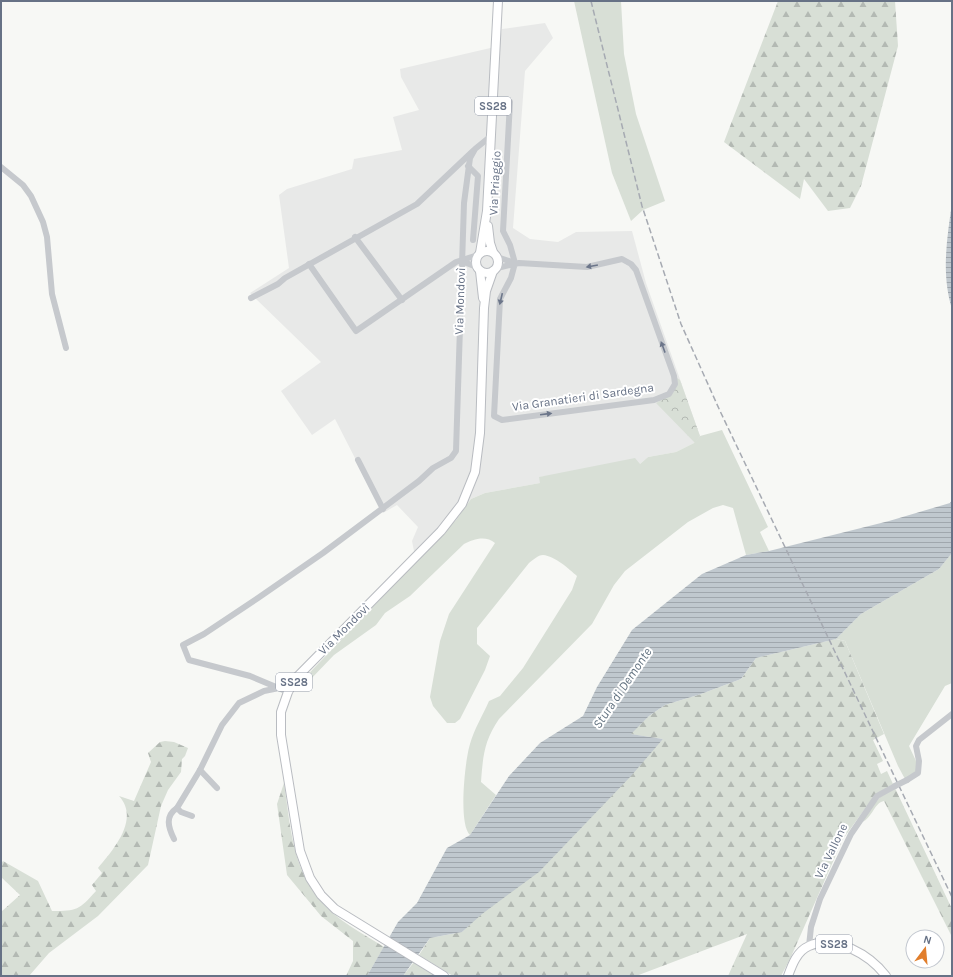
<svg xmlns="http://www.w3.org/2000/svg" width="953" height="977" viewBox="0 0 953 977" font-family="Karla,sans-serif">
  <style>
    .built { fill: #e8e9e8 }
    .grass { fill: #d8dfd6 }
    .forest { fill: url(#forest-firs) }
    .park { fill: url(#park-crowns) }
    .water { fill: url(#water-rules) }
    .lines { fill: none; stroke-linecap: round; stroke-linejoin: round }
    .major-casing { stroke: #b9bcc1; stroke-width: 10 }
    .minor { stroke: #c6c9cd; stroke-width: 6 }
    .major { stroke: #fff; stroke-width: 8 }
    .rail { stroke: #a6aab2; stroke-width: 1.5; stroke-dasharray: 6 3; stroke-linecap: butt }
    .minor-bridge { stroke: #c6c9cd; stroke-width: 6 }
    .oneway { fill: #6c768a }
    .labels { text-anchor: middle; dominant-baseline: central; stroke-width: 4; stroke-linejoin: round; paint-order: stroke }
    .shield { fill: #fff; stroke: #959caa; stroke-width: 1 }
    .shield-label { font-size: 11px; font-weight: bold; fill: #677286 }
    .street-label { font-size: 12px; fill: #677286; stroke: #fff }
    .water-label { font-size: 13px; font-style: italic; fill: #637381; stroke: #fff }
  </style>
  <defs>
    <pattern id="forest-firs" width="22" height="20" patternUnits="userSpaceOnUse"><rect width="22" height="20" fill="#d8dfd6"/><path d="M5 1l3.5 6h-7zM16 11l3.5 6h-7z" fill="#b3b9b3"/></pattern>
    <pattern id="park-crowns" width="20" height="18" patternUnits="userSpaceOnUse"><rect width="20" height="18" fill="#d8dfd6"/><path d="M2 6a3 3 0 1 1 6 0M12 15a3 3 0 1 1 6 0" fill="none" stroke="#b3b9b3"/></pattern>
    <pattern id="water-rules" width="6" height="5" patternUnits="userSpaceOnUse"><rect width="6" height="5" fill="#c0c8ce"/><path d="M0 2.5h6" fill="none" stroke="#a0a7ad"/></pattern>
  </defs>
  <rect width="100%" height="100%" fill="#f7f8f5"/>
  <polygon class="built" points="545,23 553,38 525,71 513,228 530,239 558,242 576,232 632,231 646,283 700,436 694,443 676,452 648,457 640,464 540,477 540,483 485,493 471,499 456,520 419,558 414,551 412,541 418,527 397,505 383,513 335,419 312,435 281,391 321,362 250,293 289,268 279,195 287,189 352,169 354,159 402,150 393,117 419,110 401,77 400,69 499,46 502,29"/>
  <g class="grass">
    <polygon points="574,1 621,1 624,54 636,114 665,201 643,210 631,221 612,173"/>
    <path d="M722,430L768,527L760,532L769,551L746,555L733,508L723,505L713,508L688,522L625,571L614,585L592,624L499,719C484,741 483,756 481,782L496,795L470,835C458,824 465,760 470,744C474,729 483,715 489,701L500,696L523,668L572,590L577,576C569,569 555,556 543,555C538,555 533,560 529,563L477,628V644L490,656L485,670L460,719L455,723H447L433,706L430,697L440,641L449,614L495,543C486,535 473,539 464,544L410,596L385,613L376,625L334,655L308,682L294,689L456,520L471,499L485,493L540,483L539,477L635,458L640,464L648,457L676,452L694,443L700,436Z"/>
    <polygon points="952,553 952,683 945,686 909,746 916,761 917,770 913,775 905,779 898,766 845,641 836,639 861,614 939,569"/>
  </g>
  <g class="forest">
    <polygon points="778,1 895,1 898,46 861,186 850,208 828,211 804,179 800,199 724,142"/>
    <polygon points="836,639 845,641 884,734 873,740 883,761 877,764 881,774 887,771 893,784 875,795 843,839 790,959 781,976 728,976 747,934 636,976 453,976 419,955 430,938 462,932 663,739 630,734 649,716 665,705 701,694 741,679 756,658"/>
    <path d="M165,741L174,742L188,748L185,756L182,759L181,772L168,790L161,806L148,865L98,916L49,953L29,976H1V912L20,895L1,877V864L3,861L38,881L52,911C77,911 79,910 96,891L92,885L102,873L98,868C114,849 140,819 119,796L134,801L151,762L148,753L160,742Z"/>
    <path d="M284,783C290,823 292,868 320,900C336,920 362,933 384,947L367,976H346L353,961V941L321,916L287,875L277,804Z"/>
    <path d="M895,788L952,909V937L884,801C874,802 871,822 860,822L880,797Z"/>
    <polygon points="414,962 437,976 403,976"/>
  </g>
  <polygon class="park" points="677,378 680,380 700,436 695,443 656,403 671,394"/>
  <g class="water">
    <path d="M952,203V309C941,274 947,238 952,203Z"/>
    <polygon points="952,500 952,553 939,569 861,614 836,639 756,658 741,679 701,694 665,705 649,716 631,734 663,739 631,776 539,872 482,914 462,932 430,938 403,976 367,976 398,922 417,903 447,848 470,835 509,776 540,743 583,716 597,687 632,630 702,574 746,555 769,551 889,521 950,503"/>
  </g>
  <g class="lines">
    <defs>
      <g id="major">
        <polyline points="488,226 490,243 493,252"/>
        <circle cx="487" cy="262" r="11"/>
        <polyline points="480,253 487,211 498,1"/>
        <polyline points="480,271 483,298"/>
        <polyline points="444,976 335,909 321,895 310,878 300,851 281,735 281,712 288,692 295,679 441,531 462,504 475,472 480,433 484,308 486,291 493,271"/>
        <path d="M788,976C792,965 797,951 809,946C835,934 870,955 886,976"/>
      </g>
    </defs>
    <use href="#major" class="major-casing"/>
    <g class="minor">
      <polyline points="468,166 478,176 473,240"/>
      <polyline points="1,167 23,185 31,196 43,222 47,237 52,294 66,348"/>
      <polyline points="355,237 402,300"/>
      <polyline points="497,257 515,263"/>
      <polyline points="461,261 477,267"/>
      <polyline points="309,264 356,331 456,262 478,255"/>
      <polyline points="497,268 519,263 587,267 622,259 631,264 636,270 674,376 675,384 669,394 654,400 502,420 494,416 500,299 511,278 515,263 510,245 503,231 510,102"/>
      <polyline points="251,298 278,284 285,278 417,204 473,151"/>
      <polyline points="358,460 383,509"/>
      <polyline points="288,692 250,676 189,660 183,645 204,634 258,598 323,553 419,481 433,468 451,458 456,451 464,203 470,158 475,149 491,136"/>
      <polyline points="200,770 217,788"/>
      <polyline points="907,780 918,773 919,761 916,746 919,740 952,714"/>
      <polyline points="192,816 181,812 177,808 200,770 222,725 239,703 264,691 279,688"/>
      <path d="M174,839C168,827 165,816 177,808"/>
      <polyline points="809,946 811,927 820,899 851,834 877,796 895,786"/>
    </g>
    <use href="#major" class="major"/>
    <polyline class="rail" points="591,1 642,206 681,324 720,411 952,897"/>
    <polyline class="minor-bridge" points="895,786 907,780"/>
  </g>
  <defs><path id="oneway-solid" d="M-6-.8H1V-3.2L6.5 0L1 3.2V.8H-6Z"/></defs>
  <g class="oneway">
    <use href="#oneway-solid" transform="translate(592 266) rotate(170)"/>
    <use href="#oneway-solid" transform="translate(501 299) rotate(103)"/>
    <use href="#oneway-solid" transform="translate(663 347) rotate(-110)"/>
    <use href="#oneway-solid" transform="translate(546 414) rotate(-7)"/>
  </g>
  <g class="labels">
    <g class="shield">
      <rect x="475" y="97" width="36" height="18" rx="3"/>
      <rect x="276" y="673" width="36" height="18" rx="3"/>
      <rect x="816" y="935" width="36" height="18" rx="3"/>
    </g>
    <g class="shield-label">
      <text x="493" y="106">SS28</text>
      <text x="294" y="682">SS28</text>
      <text x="834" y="944">SS28</text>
    </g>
    <g class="street-label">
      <text transform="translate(495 183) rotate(-87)">Via Priaggio</text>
      <text transform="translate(460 301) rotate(-88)">Via Mondovì</text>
      <text transform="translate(583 397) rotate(-8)">Via Granatieri di Sardegna</text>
      <text transform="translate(344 629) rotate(-45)">Via Mondovì</text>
      <text transform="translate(831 851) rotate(-64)">Via Vallone</text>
    </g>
    <g class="water-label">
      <text transform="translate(622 688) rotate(-56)">Stura di Demonte</text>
    </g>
  </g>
  <rect width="953" height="977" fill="none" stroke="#677286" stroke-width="4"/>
  <g transform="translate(925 949) rotate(16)"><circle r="19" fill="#ffffff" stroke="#c2c7cf"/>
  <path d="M0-3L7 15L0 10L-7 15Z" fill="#e17e2c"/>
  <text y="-6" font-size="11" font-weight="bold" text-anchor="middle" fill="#677286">N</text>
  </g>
</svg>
